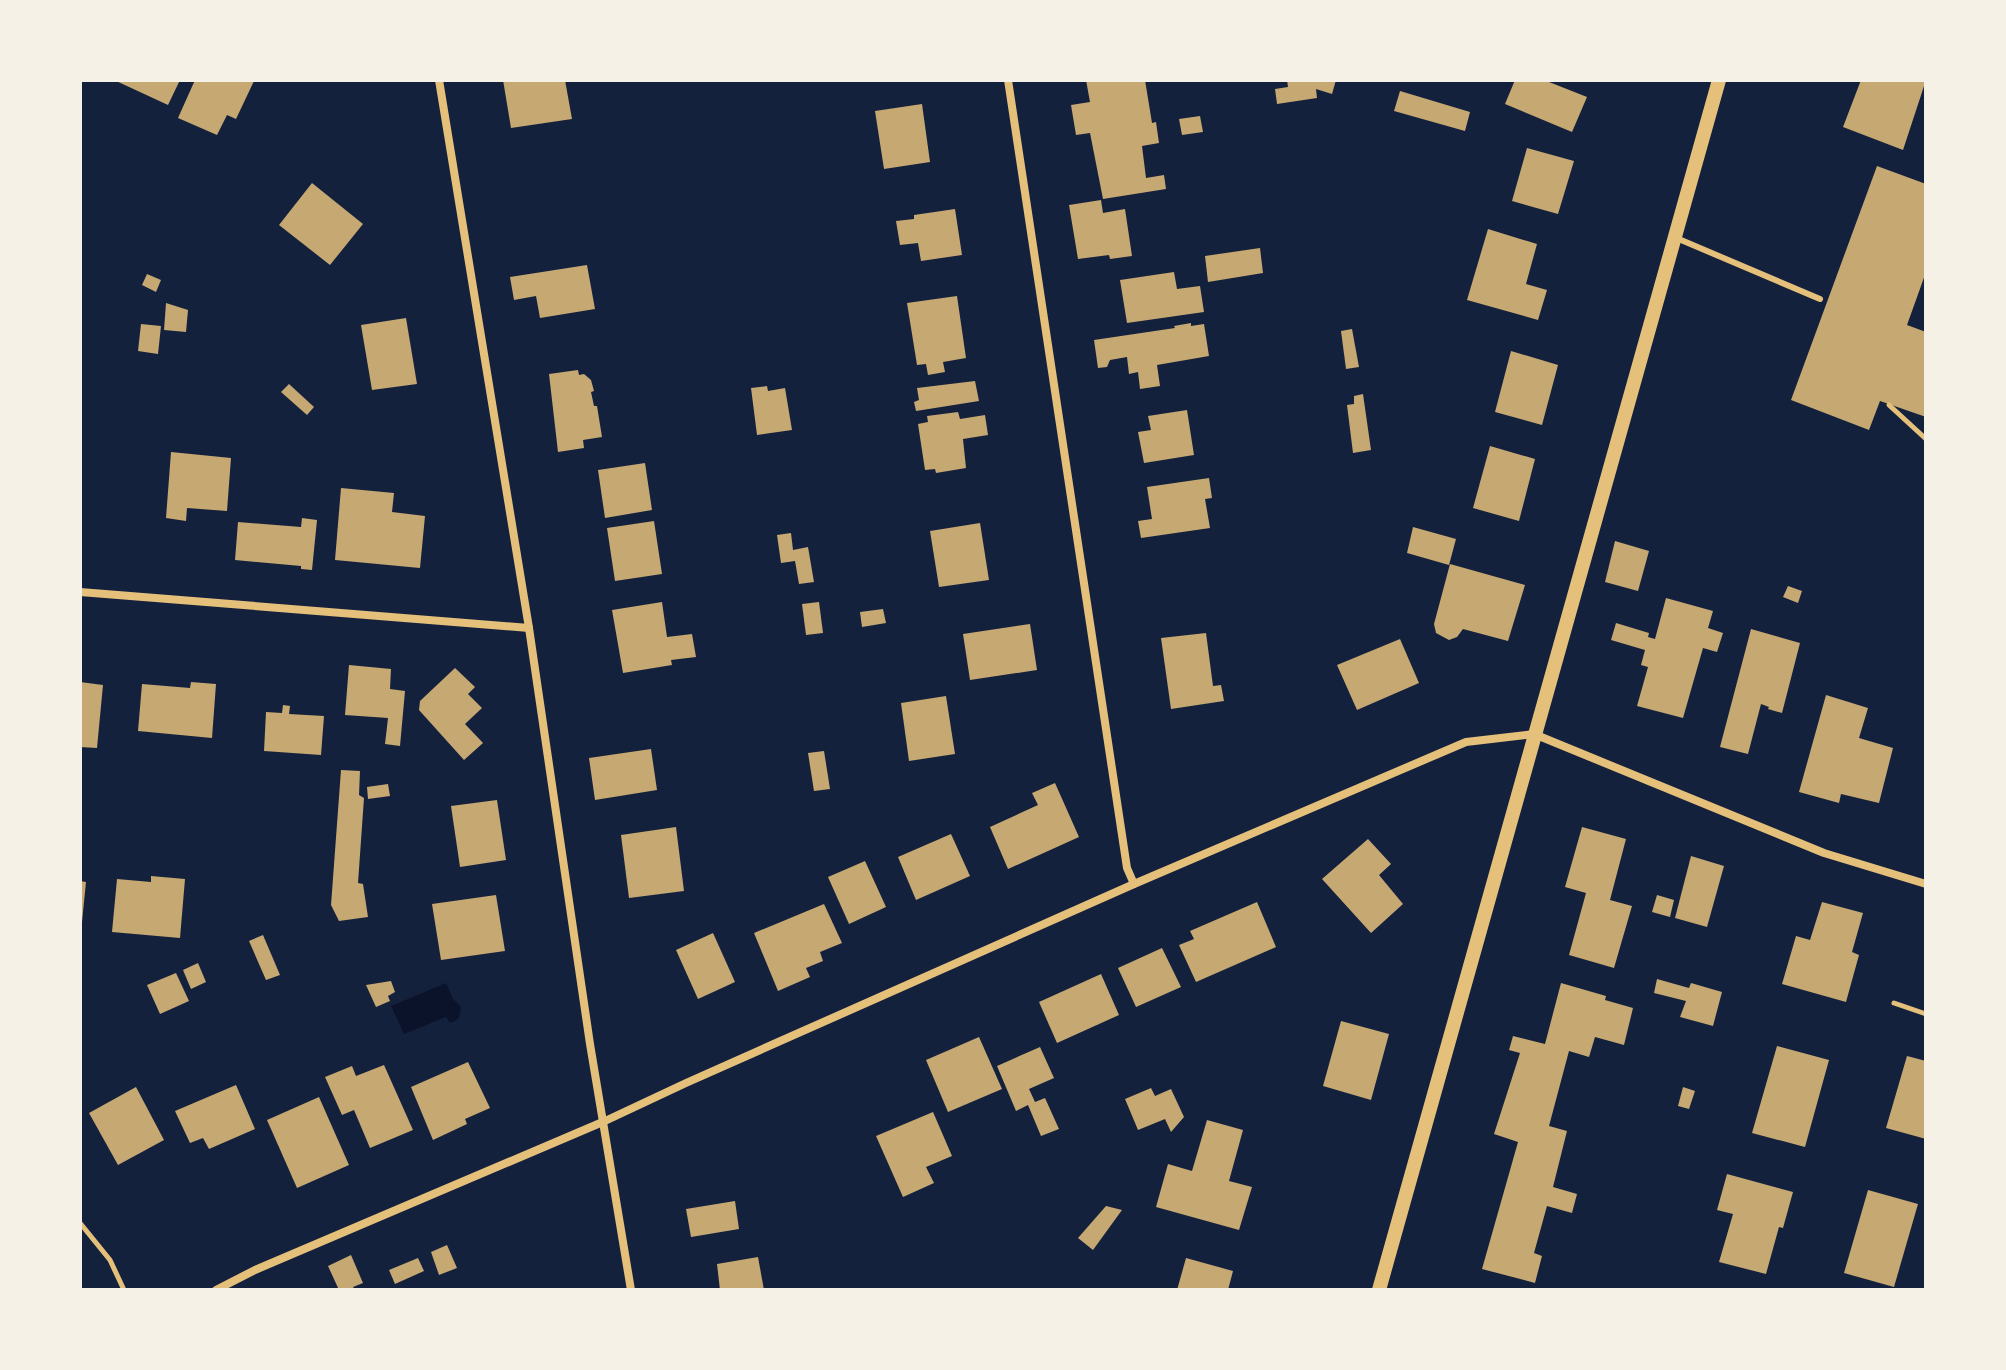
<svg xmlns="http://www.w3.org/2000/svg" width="2006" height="1370" viewBox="0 0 2006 1370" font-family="Karla,sans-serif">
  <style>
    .water { fill: #0b132b }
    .building { fill: #c6a872 }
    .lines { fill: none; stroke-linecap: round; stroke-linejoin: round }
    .path { stroke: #e5c07b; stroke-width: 5 }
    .service { stroke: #e5c07b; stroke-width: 6 }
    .minor { stroke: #e5c07b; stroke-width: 8 }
    .tertiary { stroke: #e5c07b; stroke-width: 14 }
  </style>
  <rect width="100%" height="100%" fill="#14213d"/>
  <path class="water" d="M446,983L453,999L461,1007C460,1017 460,1020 450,1023L446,1017L404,1034L391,1006Z"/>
  <g class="building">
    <polygon points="114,80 180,80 168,105"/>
    <polygon points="195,80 254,81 236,119 227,115 217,135 178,118"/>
    <polygon points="503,80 565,80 572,119 511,128"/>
    <polygon points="1086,80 1145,80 1152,123 1156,122 1159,143 1142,146 1146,178 1164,175 1166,189 1103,199 1090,133 1076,135 1071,105 1090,102"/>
    <polygon points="1287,80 1336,80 1332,94 1316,89 1317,98 1277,104 1275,89 1288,87"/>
    <polygon points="1515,80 1544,80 1587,97 1572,132 1505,104"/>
    <polygon points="1861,80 1926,80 1903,150 1843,127"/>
    <polygon points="1400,91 1470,112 1465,131 1394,111"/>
    <polygon points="922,104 930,162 884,169 875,111"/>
    <polygon points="1200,116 1203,132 1182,135 1179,119"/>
    <polygon points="1527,148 1574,161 1558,214 1512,201"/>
    <polygon points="1877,166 1926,184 1926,272 1907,325 1926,332 1926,417 1880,401 1869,430 1791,400"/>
    <polygon points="312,183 363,224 330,265 279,225"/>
    <polygon points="1101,200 1103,213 1125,209 1132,256 1110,259 1109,255 1078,259 1069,205"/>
    <polygon points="955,209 962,255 921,261 918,243 900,245 896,221 914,219 914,215"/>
    <polygon points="1488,229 1537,244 1526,284 1547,290 1538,320 1467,300"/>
    <polygon points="1260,248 1263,273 1208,282 1205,256"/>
    <polygon points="587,265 595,309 540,318 536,296 514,300 510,277"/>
    <polygon points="1174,272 1177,289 1200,286 1204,312 1127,323 1120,280"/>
    <polygon points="147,274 161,280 156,292 142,285"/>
    <polygon points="957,296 966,358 943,362 945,372 928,375 926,364 917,365 907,303"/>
    <polygon points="166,303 188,310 186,332 164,330"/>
    <polygon points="406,318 417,384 372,390 361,325"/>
    <polygon points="1191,323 1191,326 1204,324 1209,356 1157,365 1160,386 1140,389 1138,372 1129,374 1127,357 1110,360 1107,367 1098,368 1094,340 1175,328 1174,326"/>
    <polygon points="141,324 161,326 158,354 138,351"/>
    <polygon points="1352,329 1359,367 1346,369 1341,331"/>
    <polygon points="1511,351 1558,365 1542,425 1495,412"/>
    <polygon points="578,370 579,375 584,374 591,380 594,391 591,392 594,406 597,406 602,437 583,440 584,448 558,452 549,374"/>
    <polygon points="975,381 979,401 916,411 914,402 919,400 917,388"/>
    <polygon points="289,384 314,407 307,415 281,392"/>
    <polygon points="767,386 768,391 785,388 792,430 757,435 751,388"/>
    <polygon points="1363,394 1371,450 1353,453 1347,405 1354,404 1354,396"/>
    <polygon points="1187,410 1194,455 1144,463 1138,432 1151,430 1148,416"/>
    <polygon points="958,412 960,419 985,415 988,435 963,439 966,468 936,473 935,469 925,470 918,424 928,422 927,416"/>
    <polygon points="1490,446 1535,459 1519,521 1473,508"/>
    <polygon points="171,452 231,458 227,511 187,508 186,521 166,518"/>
    <polygon points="645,463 652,510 605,518 598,470"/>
    <polygon points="1209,478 1212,498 1205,499 1210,528 1141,538 1138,521 1152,519 1147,487"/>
    <polygon points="341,488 394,493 392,512 425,516 420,568 335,560"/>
    <polygon points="302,518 317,520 312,570 301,569 301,566 235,560 238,522 301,527"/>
    <polygon points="654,521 662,574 615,581 607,528"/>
    <polygon points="980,523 989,580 939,587 930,531"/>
    <polygon points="1413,527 1456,539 1449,565 1407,553"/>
    <polygon points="791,533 793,550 808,547 814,582 799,584 795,561 781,563 777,535"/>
    <polygon points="1615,541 1649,551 1638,591 1605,582"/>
    <polygon points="1450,564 1525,585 1508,641 1463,629 1457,637 1449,640 1436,633 1434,624"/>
    <polygon points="1788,586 1802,591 1798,603 1783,597"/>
    <polygon points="1666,598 1713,611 1708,628 1723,633 1717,652 1703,648 1683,718 1637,706 1648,667 1641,665 1645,650 1611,640 1616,623 1649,633 1648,637 1655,639"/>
    <polygon points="662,602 667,637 692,634 696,657 671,660 672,665 623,673 612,610"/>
    <polygon points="819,602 823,633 806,635 802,604"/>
    <polygon points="883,609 886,623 862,627 860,612"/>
    <polygon points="1030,624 1037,670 970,680 963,634"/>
    <polygon points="1751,629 1800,643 1782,713 1768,709 1769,707 1761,704 1748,754 1720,747"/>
    <polygon points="1206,633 1213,686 1221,685 1224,701 1171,709 1161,638"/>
    <polygon points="1400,639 1419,683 1357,710 1337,665"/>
    <polygon points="349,665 391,669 390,689 405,691 400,746 385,744 388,718 345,715"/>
    <polygon points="455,668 475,687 468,694 482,708 465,724 483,743 464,760 419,710 420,701"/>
    <polygon points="80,682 103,685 97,748 80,747"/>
    <polygon points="191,682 216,684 212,738 138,731 142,684 190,688"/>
    <polygon points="1826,695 1868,708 1859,738 1893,748 1879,803 1841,794 1839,803 1799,792"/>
    <polygon points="946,696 955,754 909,761 901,703"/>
    <polygon points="283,705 290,706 289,714 324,716 321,755 264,751 266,712 282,713"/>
    <polygon points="651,749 657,790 595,800 589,758"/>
    <polygon points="824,751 830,789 814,791 808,753"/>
    <polygon points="341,770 360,771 359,795 364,798 358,883 363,884 368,917 339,921 331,905"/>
    <polygon points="1055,783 1079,837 1008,869 990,827 1038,805 1032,793"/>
    <polygon points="388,784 390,796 368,799 367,787"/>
    <polygon points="497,800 506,860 460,867 451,806"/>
    <polygon points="676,827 684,891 629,898 621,835"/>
    <polygon points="1582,827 1626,839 1610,900 1632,906 1614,968 1569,955 1586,893 1565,887"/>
    <polygon points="951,834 970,876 916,900 898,857"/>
    <polygon points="1368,839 1391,864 1379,875 1403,904 1371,933 1322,879"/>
    <polygon points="1691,856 1724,866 1707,927 1675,918"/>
    <polygon points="865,861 886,907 849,924 828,877"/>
    <polygon points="151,876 185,879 180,938 112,932 117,879 151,882"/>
    <polygon points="80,881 86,882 82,922 80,922"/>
    <polygon points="496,895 505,951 441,960 432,904"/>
    <polygon points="1657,895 1674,900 1670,917 1652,912"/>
    <polygon points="1257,902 1276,947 1196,982 1179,945 1194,939 1190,931"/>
    <polygon points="1822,902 1863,913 1852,952 1859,955 1846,1002 1782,984 1796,936 1810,940"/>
    <polygon points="824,904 842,943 820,952 823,961 806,968 810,977 778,991 754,933"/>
    <polygon points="713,933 735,982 698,999 676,950"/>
    <polygon points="263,935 280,975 266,980 249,941"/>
    <polygon points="1162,948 1181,987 1136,1007 1118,968"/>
    <polygon points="198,963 206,982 191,989 183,970"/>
    <polygon points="176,973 189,1001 160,1014 147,985"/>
    <polygon points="1101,974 1119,1015 1057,1043 1039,1002"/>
    <polygon points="1657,979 1689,988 1691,983 1722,992 1713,1026 1680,1017 1686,1001 1654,993"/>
    <polygon points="391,981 395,992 388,996 390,1001 376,1007 366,985"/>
    <polygon points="1561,983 1606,996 1605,1000 1633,1008 1624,1045 1595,1037 1589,1057 1569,1051 1549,1126 1567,1131 1553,1187 1577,1194 1572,1213 1547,1206 1534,1253 1542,1256 1535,1283 1482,1269 1518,1142 1494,1134 1520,1053 1509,1050 1513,1036 1545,1044"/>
    <polygon points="1341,1021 1389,1034 1371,1100 1323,1086"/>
    <polygon points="979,1037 1002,1089 948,1112 926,1060"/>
    <polygon points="1777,1046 1829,1060 1805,1147 1752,1133"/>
    <polygon points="1040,1047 1054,1078 1029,1089 1035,1102 1045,1098 1059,1129 1041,1136 1028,1105 1016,1111 997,1066"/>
    <polygon points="1907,1056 1926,1061 1926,1139 1886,1128"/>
    <polygon points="468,1062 490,1108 465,1119 467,1124 433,1140 411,1087"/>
    <polygon points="384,1065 413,1130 370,1148 354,1110 342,1115 325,1077 352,1066 356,1076"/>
    <polygon points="236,1085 255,1129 209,1149 203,1138 190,1143 175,1111"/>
    <polygon points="136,1087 164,1140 118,1165 89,1113"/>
    <polygon points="1683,1087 1695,1091 1689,1109 1678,1106"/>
    <polygon points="1151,1088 1155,1096 1171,1089 1184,1117 1171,1132 1165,1119 1138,1130 1125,1099"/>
    <polygon points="319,1097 349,1165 297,1188 267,1120"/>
    <polygon points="933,1112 952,1156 926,1167 934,1183 903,1197 876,1136"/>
    <polygon points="1207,1120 1243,1130 1229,1181 1252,1187 1239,1230 1156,1207 1168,1164 1192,1171"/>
    <polygon points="1727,1174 1793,1192 1783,1228 1779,1227 1766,1274 1719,1262 1733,1214 1717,1210"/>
    <polygon points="1868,1190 1918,1204 1894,1287 1844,1273"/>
    <polygon points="735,1201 739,1229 691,1237 686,1209"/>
    <polygon points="1106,1206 1122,1210 1093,1250 1078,1238"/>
    <polygon points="447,1245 457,1268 439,1275 431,1252"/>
    <polygon points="351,1255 363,1283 353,1287 355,1290 339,1290 328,1266"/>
    <polygon points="758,1257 764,1290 720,1290 717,1264"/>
    <polygon points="418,1258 424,1271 395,1284 389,1270"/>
    <polygon points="1186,1258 1233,1271 1228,1290 1177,1290"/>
  </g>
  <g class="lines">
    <g class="path">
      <polyline points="1889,405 1926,439"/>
      <polyline points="1894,1003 1926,1014"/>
      <polyline points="80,1223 110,1260 124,1290"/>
    </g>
    <polyline class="service" points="1674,237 1820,299"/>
    <g class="minor">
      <polyline points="439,80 529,628 590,1044 631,1290"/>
      <polyline points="1008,80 1127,868 1134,884"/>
      <polyline points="80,592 529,628"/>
      <polyline points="216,1290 255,1270 605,1121 686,1083 1134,884 1466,742 1534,734 1824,853 1926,884"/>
    </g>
    <polyline class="tertiary" points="1379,1290 1719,80"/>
  </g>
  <rect width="2006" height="1370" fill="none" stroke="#f6f1e7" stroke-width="164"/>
</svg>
